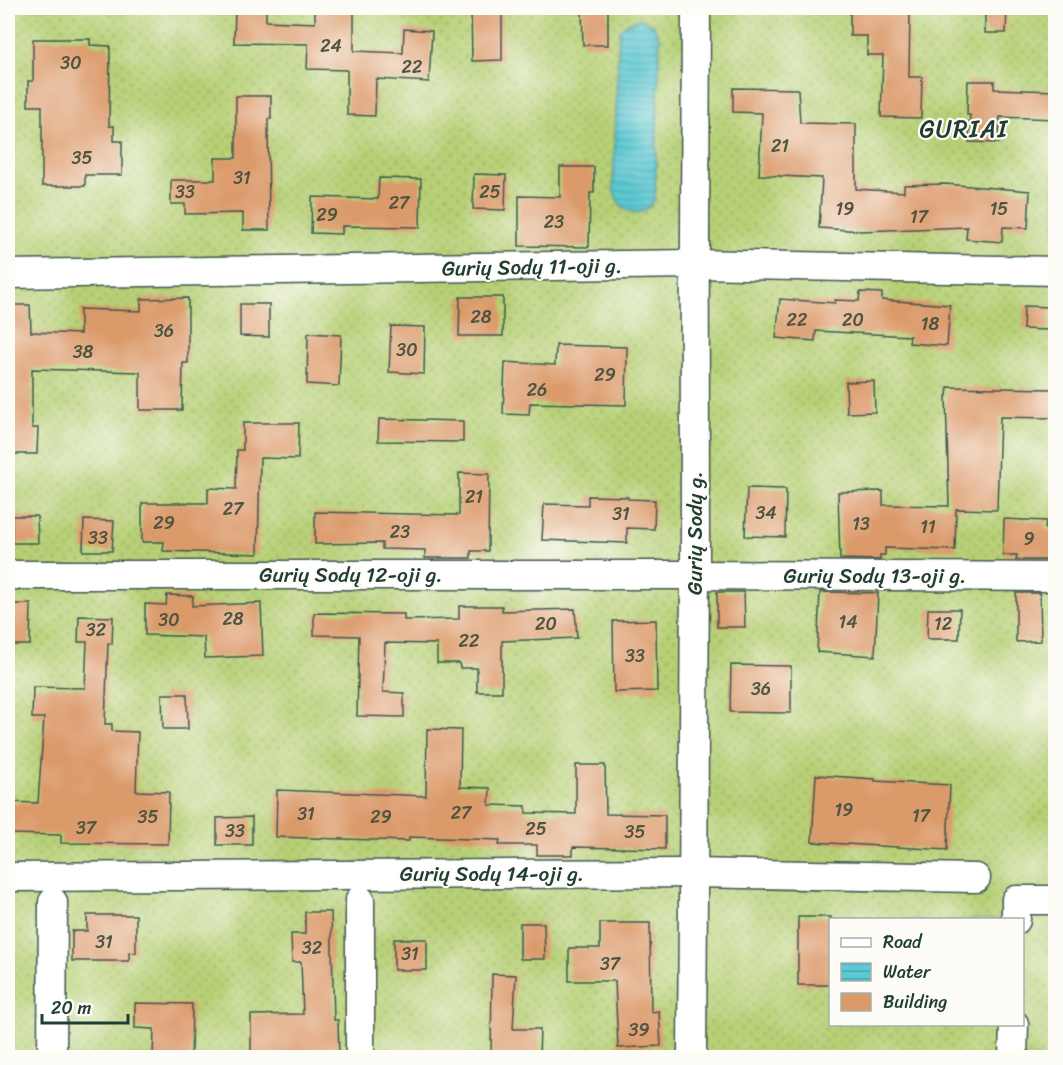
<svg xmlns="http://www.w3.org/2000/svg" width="1063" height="1065" viewBox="0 0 1063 1065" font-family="Sriracha,sans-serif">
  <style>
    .grass { fill: url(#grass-dots); stroke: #6b8655; stroke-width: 1.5; fill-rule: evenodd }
    .water { fill: url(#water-rules); stroke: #3e8384; stroke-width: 1.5 }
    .building { fill: #db9a6a }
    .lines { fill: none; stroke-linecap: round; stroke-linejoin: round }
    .minor-casing { stroke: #3f574d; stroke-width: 31 }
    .minor { stroke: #fff; stroke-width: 28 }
    .labels { text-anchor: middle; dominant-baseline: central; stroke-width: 4.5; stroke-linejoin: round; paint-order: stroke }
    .number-label { font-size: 18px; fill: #4e5442 }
    .street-label { font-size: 21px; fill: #1f3d34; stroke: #fdfcf7 }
    .quarter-label { font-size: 24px; letter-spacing: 1.5px; fill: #1f3d34; stroke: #fdfcf7 }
  </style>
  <defs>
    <pattern id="grass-dots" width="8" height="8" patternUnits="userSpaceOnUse" patternTransform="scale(1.5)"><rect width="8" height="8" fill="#b7d076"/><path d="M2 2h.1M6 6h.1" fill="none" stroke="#94aa62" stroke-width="1.8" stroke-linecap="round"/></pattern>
    <pattern id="water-rules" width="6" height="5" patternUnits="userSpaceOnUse" patternTransform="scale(1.5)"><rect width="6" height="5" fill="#5dc9d4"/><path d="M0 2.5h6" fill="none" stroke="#4ca4ad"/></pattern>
  </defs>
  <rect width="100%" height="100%" fill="#fdfcf7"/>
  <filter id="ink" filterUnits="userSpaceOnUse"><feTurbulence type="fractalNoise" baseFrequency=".0167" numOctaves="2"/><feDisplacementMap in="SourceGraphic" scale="12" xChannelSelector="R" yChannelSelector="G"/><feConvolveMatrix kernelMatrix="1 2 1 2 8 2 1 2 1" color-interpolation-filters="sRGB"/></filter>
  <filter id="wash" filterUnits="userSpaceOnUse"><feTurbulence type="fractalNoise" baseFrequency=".008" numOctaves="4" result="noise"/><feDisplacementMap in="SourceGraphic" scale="24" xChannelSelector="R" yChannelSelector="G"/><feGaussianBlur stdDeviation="1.35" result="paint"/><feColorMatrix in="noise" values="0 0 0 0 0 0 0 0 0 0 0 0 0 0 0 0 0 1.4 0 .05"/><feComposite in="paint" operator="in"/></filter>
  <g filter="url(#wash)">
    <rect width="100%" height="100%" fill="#f7eddb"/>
    <path class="grass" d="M8,8H1055V1057H8ZM830,920H1022V1024H830Z"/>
    <path class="water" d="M641,19L653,24L660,38L655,198C642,225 615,211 613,185L619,31L627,23Z"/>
    <g id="blocks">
      <g class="building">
        <polygon points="235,8 266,8 266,21 315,23 315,8 354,8 354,51 403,53 404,29 432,31 429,82 376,79 375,116 347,115 347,70 307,69 308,44 234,43"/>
        <polygon points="471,8 502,8 502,60 472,61"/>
        <polygon points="582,8 608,8 608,45 583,45"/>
        <polygon points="850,8 910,8 909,77 922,77 921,118 881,117 883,55 867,55 867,36 850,36"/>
        <polygon points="985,8 1007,8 1006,33 985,33"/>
        <polygon points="33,39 90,39 90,45 110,46 109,126 114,126 114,141 122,141 122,175 85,175 85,186 42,186 42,106 28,106 28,81 33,81"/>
        <polygon points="968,81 994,81 994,89 1056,91 1056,119 1000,117 999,143 969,142 970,115 967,115"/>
        <polygon points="733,88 798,89 800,123 856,124 856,189 904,192 904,185 945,184 1030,191 1028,228 1003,227 1002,242 966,239 967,227 862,231 819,228 822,178 759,175 762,113 733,112"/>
        <polygon points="236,96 271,96 271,119 268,119 269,230 243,230 243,213 185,214 185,204 171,204 171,180 215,180 215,158 236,158"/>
        <polygon points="560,167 594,167 594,193 590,193 589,247 519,246 519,196 560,197"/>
        <polygon points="474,174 506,175 505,210 473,209"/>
        <polygon points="379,178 421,179 420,227 342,226 342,234 311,233 312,197 378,199"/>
        <polygon points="860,292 882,293 882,300 950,305 947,346 909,343 910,336 816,331 815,341 776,338 780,299 835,303 835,300 859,301"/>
        <polygon points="460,297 503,297 503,336 459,336"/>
        <polygon points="188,298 188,363 183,363 182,410 140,410 140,372 32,369 32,428 38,428 37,454 8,454 8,305 30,305 31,332 80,334 80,309 141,311 141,299"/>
        <polygon points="240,304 269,304 269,337 240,336"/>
        <polygon points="1024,306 1050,307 1048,330 1023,329"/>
        <polygon points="391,326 425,327 424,374 389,372"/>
        <polygon points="308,333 341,335 339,386 307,384"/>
        <polygon points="556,345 627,347 626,405 530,403 529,415 503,414 505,362 555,365"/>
        <polygon points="874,381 875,412 847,413 846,382"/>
        <polygon points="948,387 1053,389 1052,418 1000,417 997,510 956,509 955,550 885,548 885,555 880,555 880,560 840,559 838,492 883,491 883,505 949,506 946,396 947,396"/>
        <polygon points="379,419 463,421 463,442 378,441"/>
        <polygon points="243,423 299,423 298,459 260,458 258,554 163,551 164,542 142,542 142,503 208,503 208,488 236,489 237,450 243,450"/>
        <polygon points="459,473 489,474 488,551 471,551 471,558 425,558 425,550 382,549 382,543 315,544 315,512 459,515"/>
        <polygon points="747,488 786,489 785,537 745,536"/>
        <polygon points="588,496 628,497 628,499 655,500 654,529 627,528 627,543 542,540 544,504 588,505"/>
        <polygon points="12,516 37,516 38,543 12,543"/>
        <polygon points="1004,519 1046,521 1045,529 1056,529 1055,560 1016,560 1017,555 1003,555"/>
        <polygon points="84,520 114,521 112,551 83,551"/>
        <polygon points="717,592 744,592 745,627 717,627"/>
        <polygon points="820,592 878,593 875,656 817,652"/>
        <polygon points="1016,593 1040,593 1041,641 1016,642"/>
        <polygon points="167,595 193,596 192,606 261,603 263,656 205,658 204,637 145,635 145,604 166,605"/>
        <polygon points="8,604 31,604 30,645 8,645"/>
        <polygon points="459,606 502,606 502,611 575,609 577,638 502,641 502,692 477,692 477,668 460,668 459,663 437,663 437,644 385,643 383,692 404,693 404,717 357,716 359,636 314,635 314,613 404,614 404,620 459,619"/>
        <polygon points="928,609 960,609 959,639 927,639"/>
        <polygon points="79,616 113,617 112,644 108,643 105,724 112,724 112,731 138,732 136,791 169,792 168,844 61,843 61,835 8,834 8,802 38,803 44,718 32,718 33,687 85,688 87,642 78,642"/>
        <polygon points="656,620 657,691 614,692 613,621"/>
        <polygon points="731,665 791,666 791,713 730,712"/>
        <polygon points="162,694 187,694 188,729 163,729"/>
        <polygon points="427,729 461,730 460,787 490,788 489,805 526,806 526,813 576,814 576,765 605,765 606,814 665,815 665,849 573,847 573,855 537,855 537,845 499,845 500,840 409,837 409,841 276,837 277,790 426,796"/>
        <polygon points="816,775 875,779 875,781 950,785 947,850 812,842"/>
        <polygon points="252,817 252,845 217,845 217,818"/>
        <polygon points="305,912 331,912 334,1020 338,1020 339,1057 251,1058 251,1015 303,1014 301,962 292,962 291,934 305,934"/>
        <polygon points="87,915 136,915 136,953 129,952 129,961 72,961 72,931 87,931"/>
        <rect x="798" y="917" width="33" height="68"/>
        <polygon points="520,923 544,923 545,959 520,959"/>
        <polygon points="600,923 650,923 651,1012 659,1011 661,1046 618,1048 615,981 569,981 569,948 600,948"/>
        <rect x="394" y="939" width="33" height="31"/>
        <polygon points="492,974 516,975 513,1029 540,1029 539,1058 491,1058"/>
        <polygon points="135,1003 192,1004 191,1057 153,1056 154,1029 135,1028"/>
      </g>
    </g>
  </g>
  <g filter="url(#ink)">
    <use href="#blocks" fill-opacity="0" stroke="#3f574d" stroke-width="1.5"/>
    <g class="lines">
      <defs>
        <g id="minor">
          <polyline points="8,274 693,264 1056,271"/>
          <polyline points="8,575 695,575 1056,577"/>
          <polyline points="8,877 691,873 976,878"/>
          <polyline points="1016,920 1016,900 1056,900"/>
          <polyline points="52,1058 53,902"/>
          <polyline points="360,1058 360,900"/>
          <path d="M692,1058C692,896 695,734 695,572C695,384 694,196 696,8"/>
          <polyline points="1013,1058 1014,1024"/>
        </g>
      </defs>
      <use href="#minor" class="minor-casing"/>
      <use href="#minor" class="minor"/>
    </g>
  </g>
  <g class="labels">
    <g class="number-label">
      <text x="331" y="46">24</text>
      <text x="71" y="63">30</text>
      <text x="412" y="67">22</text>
      <text x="780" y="146">21</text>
      <text x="82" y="158">35</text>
      <text x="242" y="178">31</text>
      <text x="185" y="192">33</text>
      <text x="490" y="192">25</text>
      <text x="399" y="203">27</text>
      <text x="845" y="209">19</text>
      <text x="999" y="209">15</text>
      <text x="327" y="215">29</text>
      <text x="919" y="217">17</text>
      <text x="554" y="222">23</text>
      <text x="481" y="317">28</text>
      <text x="797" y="320">22</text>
      <text x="853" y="320">20</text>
      <text x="930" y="324">18</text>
      <text x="164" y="331">36</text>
      <text x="407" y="350">30</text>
      <text x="83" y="352">38</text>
      <text x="605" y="375">29</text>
      <text x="537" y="390">26</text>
      <text x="474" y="497">21</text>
      <text x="233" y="509">27</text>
      <text x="766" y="513">34</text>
      <text x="621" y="514">31</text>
      <text x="164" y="523">29</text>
      <text x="861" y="524">13</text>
      <text x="928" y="527">11</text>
      <text x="400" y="532">23</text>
      <text x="98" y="538">33</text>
      <text x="1029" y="539">9</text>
      <text x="233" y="619">28</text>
      <text x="169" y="620">30</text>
      <text x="848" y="622">14</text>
      <text x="546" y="624">20</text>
      <text x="943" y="624">12</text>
      <text x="96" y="630">32</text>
      <text x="469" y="641">22</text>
      <text x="635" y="656">33</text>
      <text x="761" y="689">36</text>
      <text x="844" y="810">19</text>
      <text x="461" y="813">27</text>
      <text x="306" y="814">31</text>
      <text x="921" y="816">17</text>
      <text x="148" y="817">35</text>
      <text x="381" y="817">29</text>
      <text x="86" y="828">37</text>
      <text x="536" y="829">25</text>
      <text x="235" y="831">33</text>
      <text x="635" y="832">35</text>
      <text x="104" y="942">31</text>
      <text x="312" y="948">32</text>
      <text x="410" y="954">31</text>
      <text x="610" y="964">37</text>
      <text x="639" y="1030">39</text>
    </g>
    <g class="street-label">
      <text transform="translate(532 267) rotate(-1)">Gurių Sodų 11-oji g.</text>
      <text transform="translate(695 533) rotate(-90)">Gurių Sodų g.</text>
      <text x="351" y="575">Gurių Sodų 12-oji g.</text>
      <text x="875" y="576">Gurių Sodų 13-oji g.</text>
      <text x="492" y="874">Gurių Sodų 14-oji g.</text>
    </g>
    <g class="quarter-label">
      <text x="964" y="129">GURIAI</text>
    </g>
  </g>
  <rect width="1063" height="1065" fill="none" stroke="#fdfcf7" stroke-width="30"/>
  <rect x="829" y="918" width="195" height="108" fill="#fdfcf7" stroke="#a4b0a9" stroke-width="1.5"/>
  <rect x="841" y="938" width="30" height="9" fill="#ffffff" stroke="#a4b0a9" stroke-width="1.5"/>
  <text x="883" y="948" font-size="18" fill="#1f3d34">Road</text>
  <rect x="841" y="963" width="30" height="18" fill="url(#water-rules)" stroke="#a4b0a9" stroke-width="1.5"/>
  <text x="883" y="978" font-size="18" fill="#1f3d34">Water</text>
  <rect x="841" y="993" width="30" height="18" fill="#db9a6a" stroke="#a4b0a9" stroke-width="1.5"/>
  <text x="883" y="1008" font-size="18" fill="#1f3d34">Building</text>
  <path d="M42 1014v9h86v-9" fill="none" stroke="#1f3d34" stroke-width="3"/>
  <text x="51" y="1014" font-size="18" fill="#1f3d34" stroke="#fdfcf7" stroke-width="4.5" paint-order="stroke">20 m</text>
</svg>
